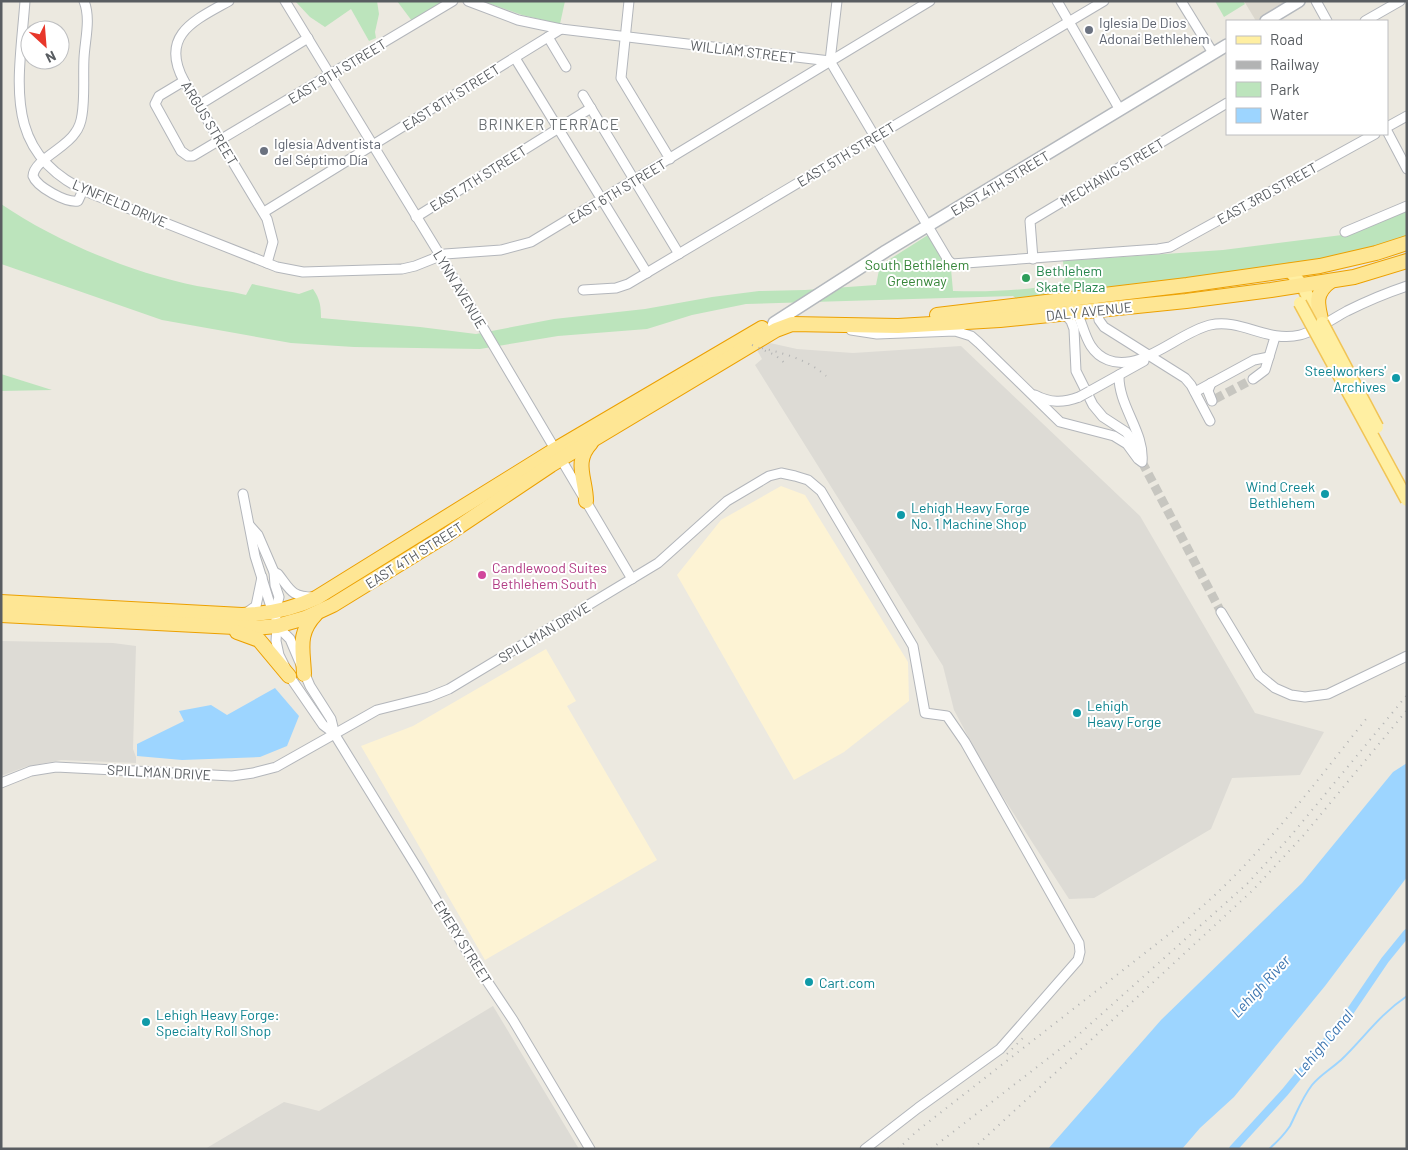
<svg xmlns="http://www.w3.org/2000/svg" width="1408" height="1150" viewBox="0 0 1408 1150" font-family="Barlow,sans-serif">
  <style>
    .commercial { fill: #fdf3d4 }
    .industrial { fill: #dddbd5 }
    .education { fill: #dcd8ce }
    .green { fill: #bce4bc }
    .water { fill: #9dd5ff }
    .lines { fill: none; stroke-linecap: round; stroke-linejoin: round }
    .stream { stroke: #9dd5ff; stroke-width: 2 }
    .canal { stroke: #9dd5ff; stroke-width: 8 }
    .minor-tunnel { stroke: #c7c6c0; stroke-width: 9; stroke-dasharray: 9 4.5; stroke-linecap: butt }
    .minor-casing { stroke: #b3b6bb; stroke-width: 11 }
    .secondary-casing { stroke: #b4b8bd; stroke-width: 14 }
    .primary-casing { stroke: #f1c455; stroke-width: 15 }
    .trunk-casing { stroke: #eca001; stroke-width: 16 }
    .minor { stroke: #fff; stroke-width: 9 }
    .secondary { stroke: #fff; stroke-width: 11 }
    .primary { stroke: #ffefa2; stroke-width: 12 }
    .trunk { stroke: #fee694; stroke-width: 14 }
    .rail { stroke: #b2b3b3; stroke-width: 2; stroke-dasharray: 1 6; stroke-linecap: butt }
    .minor-bridge-casing { stroke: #b3b6bb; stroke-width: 11; stroke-linecap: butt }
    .primary-bridge-casing { stroke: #f1c455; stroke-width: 15; stroke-linecap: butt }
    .minor-bridge { stroke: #fff; stroke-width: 9 }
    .primary-bridge { stroke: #ffefa2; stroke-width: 12 }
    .worship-dot { fill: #6b7280; stroke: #fff; stroke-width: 2 }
    .leisure-dot { fill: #2e9e5b; stroke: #fff; stroke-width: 2 }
    .culture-dot { fill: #0f9aa8; stroke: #fff; stroke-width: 2 }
    .hotel-dot { fill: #d1479c; stroke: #fff; stroke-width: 2 }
    .labels { text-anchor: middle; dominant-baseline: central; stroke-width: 4; stroke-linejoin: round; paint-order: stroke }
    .worship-label { font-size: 14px; fill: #5b616d; stroke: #fff; text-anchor: start }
    .street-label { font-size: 14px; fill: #595d61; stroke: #fff }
    .park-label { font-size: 14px; fill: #358538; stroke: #fff }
    .leisure-label { font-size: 14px; fill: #27864d; stroke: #fff; text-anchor: start }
    .culture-label { font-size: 14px; fill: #0d838f; stroke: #fff; text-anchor: start }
    .hotel-label { font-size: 14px; fill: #b23c85; stroke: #fff; text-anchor: start }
    .neighbourhood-label { font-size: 15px; letter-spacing: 1px; fill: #6a6f73; stroke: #fff }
    .water-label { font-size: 15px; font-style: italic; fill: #3c75b0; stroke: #fff }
  </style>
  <rect width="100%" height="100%" fill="#ece9e0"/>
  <g class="commercial">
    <polygon points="781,486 805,495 908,662 909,701 844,752 794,780 677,575 721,520"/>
    <polygon points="546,649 576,701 567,706 657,860 485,960 361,746 413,726"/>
  </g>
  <g class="industrial">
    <polygon points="770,343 797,349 853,353 961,346 1140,516 1255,713 1324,732 1300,775 1232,778 1211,829 1094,898 1069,899 988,774 954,710 943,666 755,365 762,359 757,350"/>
    <polygon points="1,641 113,643 136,646 133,749 136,757 136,763 61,760 25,767 1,776"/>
    <polygon points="493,1006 579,1149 205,1149 284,1102 319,1111"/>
  </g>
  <polygon class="education" points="1244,1 1292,1 1259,21 1256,21"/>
  <g class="green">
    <polygon points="295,1 377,1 379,14 375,32 376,38 369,41 351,9 325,27 310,17"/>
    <polygon points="397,1 446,1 412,21"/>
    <polygon points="482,1 565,1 560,24 522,15"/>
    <polygon points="1215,1 1243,1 1245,4 1224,17"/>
    <path d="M1,204C57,242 130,272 197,286C213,289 230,291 246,295L252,284L299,294L313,289C320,299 321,306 321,318L420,327L476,334L554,319L645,309L712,297L759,291L805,290L876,285L879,270L887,261L928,235L947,265L951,269L953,291C989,292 1026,291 1062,283L1065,279L1063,261L1223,250L1350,234L1407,211V238L1314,264L1018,300L1013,296L746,304L692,315L647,329L558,336L480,349L354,347L291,343L162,320L7,266L1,264Z"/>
    <polygon points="1,374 52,390 1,391"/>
  </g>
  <g class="water">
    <polygon points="275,688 299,716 287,746 260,757 182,760 137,756 137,744 184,721 179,711 211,705 227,715"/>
    <polygon points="1407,763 1407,877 1325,986 1234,1097 1200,1128 1182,1149 1048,1149 1161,1020 1302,883 1393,772"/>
  </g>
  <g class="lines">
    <path class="stream" d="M1269,1149C1277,1142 1284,1135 1290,1126C1297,1112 1302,1098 1312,1085C1320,1075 1331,1069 1341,1060C1364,1038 1379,1015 1407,996"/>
    <polyline class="canal" points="1233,1149 1285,1092 1347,1016 1385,960 1407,933"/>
    <g class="minor-tunnel">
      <polyline points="1215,399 1253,379"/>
      <polyline points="1142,462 1221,612"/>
    </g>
    <defs>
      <g id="minor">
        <path d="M25,1C19,83 0,154 92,194L277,267L303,272L402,269L415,266L445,254L501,250L531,242L930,1"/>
        <path d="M229,1C195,20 159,35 184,81L267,219L273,242L267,263"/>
        <polyline points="285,1 440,255 632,579"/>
        <polyline points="468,1 518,20 561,29 830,61"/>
        <polyline points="629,1 621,78 670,159"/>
        <polyline points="1057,1 1120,110"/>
        <polyline points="1181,1 1213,53"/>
        <polyline points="1316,1 1327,21"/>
        <polyline points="1365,21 1400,1"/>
        <polyline points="548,37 566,67"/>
        <polyline points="515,58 647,273"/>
        <polyline points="830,61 948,260 952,264 1158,249 1170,247 1375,134"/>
        <polyline points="830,61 837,1"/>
        <polyline points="184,81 159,96 155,104 181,151 188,156 193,156 453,1"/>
        <polyline points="583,95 679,254"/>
        <polyline points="199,105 308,38"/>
        <polyline points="1387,127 1407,116"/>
        <polyline points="1387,131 1407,169"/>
        <path d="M83,190L78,201C66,203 37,187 33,176C34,160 66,148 75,133C79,128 81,122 82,115C85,97 83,77 84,58C85,39 91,19 84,1"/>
        <polyline points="264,212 561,29"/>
        <polyline points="416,217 591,108"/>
        <polyline points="1345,232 1407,206"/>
        <polyline points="1033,259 1030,221 1227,103"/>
        <polyline points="583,290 616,288 628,284 1104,1"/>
        <polyline points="1097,307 1099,320 1104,327 1185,378 1191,385 1210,421"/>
        <path d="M1075,308C1085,327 1085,351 1108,360C1141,373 1179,332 1210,325C1241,318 1267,343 1300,335C1316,331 1332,319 1347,311C1367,301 1386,293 1407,286"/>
        <polyline points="1063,312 1071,321 1074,329 1076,371 1093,405 1103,417 1126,432 1137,446"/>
        <path d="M851,330L877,334L955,331L971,336L979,343L1060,422L1114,436L1127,444L1138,459L1142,462C1145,432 1118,406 1119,375"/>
        <polyline points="1253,379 1265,370 1275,337"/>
        <polyline points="1211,383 1208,391 1212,401"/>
        <polyline points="1090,391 1144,361"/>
        <polyline points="1195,392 1254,360 1269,357"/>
        <path d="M1035,395C1050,403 1063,403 1079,397"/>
        <polyline points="243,494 255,556 270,604 275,612"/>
        <polyline points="250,526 258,535 274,572 275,585 279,597 275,612 277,626 276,641 279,655 290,677 323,725 335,734"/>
        <path d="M274,572L278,574C290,589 291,597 313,597"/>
        <polyline points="1221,612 1259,675 1275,688 1291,695 1305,697 1328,694 1407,656"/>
        <polyline points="246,613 256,606 262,577"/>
        <polyline points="277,626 290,639 310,686 331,719 335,735 419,871 463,945 513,1020 590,1149"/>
        <polyline points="1,783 31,771 56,767 232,776 253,773 276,767 377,710 429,697 449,689 658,563 727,501 769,476 781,473 795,476 808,480 821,491 913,646 925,713 947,716 965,742 1079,943 1080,952 1078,960 1000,1049 918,1108 865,1149"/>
      </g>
      <g id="secondary">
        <polyline points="1266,21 1299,1"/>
        <polyline points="770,333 774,323 886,251 1227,45"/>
      </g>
      <polyline id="primary" points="1289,270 1302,285 1319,318"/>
      <g id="trunk">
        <polyline points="937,315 1187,285 1320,266 1376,253 1407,243"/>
        <path d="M1322,323C1317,304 1314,293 1331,281"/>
        <path d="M586,501C586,479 573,462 591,443"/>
        <path d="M1,602L242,615C267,614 293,609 316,598L556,449L762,328"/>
        <polyline points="1,615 254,628 277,626 305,618 333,605 445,536 551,465 776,330 792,324 898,326 1000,320 1186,301 1271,290 1354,277 1407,261"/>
        <polyline points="237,632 259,640 289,676"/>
        <path d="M304,674C303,648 297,634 316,614"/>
      </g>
    </defs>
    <use href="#minor" class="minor-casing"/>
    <use href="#secondary" class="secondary-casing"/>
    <use href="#primary" class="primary-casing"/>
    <use href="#trunk" class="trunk-casing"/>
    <use href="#minor" class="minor"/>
    <use href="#secondary" class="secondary"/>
    <use href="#primary" class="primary"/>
    <use href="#trunk" class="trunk"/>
    <g class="rail">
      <polyline points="752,345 775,355 787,365"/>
      <path d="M762,348C785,354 807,359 826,376"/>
      <polyline points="1007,1054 1025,1036"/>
      <path d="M898,1149L917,1131L1177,928C1205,905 1231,881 1255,854C1295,811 1330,764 1367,718"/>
      <polyline points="931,1149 1077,1036 1248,883 1289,838 1407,695"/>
      <polyline points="973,1149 1253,890 1303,836 1407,710"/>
    </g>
    <defs>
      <polyline id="minor-bridge" points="1079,397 1090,391"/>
      <g id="primary-bridge">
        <polyline points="1300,303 1407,500"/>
        <polyline points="1322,323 1377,427"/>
      </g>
    </defs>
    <use href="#minor-bridge" class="minor-bridge-casing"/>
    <use href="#primary-bridge" class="primary-bridge-casing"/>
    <use href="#minor-bridge" class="minor-bridge"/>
    <use href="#primary-bridge" class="primary-bridge"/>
  </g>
  <g class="worship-dot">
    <circle cx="1089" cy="30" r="5"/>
    <circle cx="264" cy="151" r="5"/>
  </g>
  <circle class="leisure-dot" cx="1026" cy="278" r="5"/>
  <g class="culture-dot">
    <circle cx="1396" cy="378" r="5"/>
    <circle cx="1325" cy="494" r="5"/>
    <circle cx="901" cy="515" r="5"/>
    <circle cx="1077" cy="713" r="5"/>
    <circle cx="809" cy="982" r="5"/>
    <circle cx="146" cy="1022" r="5"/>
  </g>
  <circle class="hotel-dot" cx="482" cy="575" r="5"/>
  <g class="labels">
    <g class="worship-label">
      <text x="1099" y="22">Iglesia De Dios<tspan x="1099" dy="16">Adonai Bethlehem</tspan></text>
      <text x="274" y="143">Iglesia Adventista<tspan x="274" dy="16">del Séptimo Día</tspan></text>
    </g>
    <g class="street-label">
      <text transform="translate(743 51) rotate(7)">WILLIAM STREET</text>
      <text transform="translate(337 71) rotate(-31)">EAST 9TH STREET</text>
      <text transform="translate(451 97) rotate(-32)">EAST 8TH STREET</text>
      <text transform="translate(210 123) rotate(59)">ARGUS STREET</text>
      <text transform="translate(846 154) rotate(-31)">EAST 5TH STREET</text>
      <text transform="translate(1112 172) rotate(-31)">MECHANIC STREET</text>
      <text transform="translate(478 178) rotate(-32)">EAST 7TH STREET</text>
      <text transform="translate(1000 183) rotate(-31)">EAST 4TH STREET</text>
      <text transform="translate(617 191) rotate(-31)">EAST 6TH STREET</text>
      <text transform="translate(1267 193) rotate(-29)">EAST 3RD STREET</text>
      <text transform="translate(120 203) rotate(23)">LYNFIELD DRIVE</text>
      <text transform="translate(460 289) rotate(59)">LYNN AVENUE</text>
      <text transform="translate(1089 311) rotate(-6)">DALY AVENUE</text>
      <text transform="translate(414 555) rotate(-32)">EAST 4TH STREET</text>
      <text transform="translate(544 632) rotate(-31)">SPILLMAN DRIVE</text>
      <text transform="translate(159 772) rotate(3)">SPILLMAN DRIVE</text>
      <text transform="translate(463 942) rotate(58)">EMERY STREET</text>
    </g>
    <g class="park-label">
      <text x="917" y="264">South Bethlehem<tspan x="917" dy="16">Greenway</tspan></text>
    </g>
    <g class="leisure-label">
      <text x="1036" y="270">Bethlehem<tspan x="1036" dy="16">Skate Plaza</tspan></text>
    </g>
    <g class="culture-label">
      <text x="1386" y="370" text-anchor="end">Steelworkers'<tspan x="1386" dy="16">Archives</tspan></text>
      <text x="1315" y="486" text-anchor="end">Wind Creek<tspan x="1315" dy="16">Bethlehem</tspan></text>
      <text x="911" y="507">Lehigh Heavy Forge<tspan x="911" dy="16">No. 1 Machine Shop</tspan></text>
      <text x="1087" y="705">Lehigh<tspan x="1087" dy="16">Heavy Forge</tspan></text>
      <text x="819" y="982">Cart.com</text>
      <text x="156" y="1014">Lehigh Heavy Forge:<tspan x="156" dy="16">Specialty Roll Shop</tspan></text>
    </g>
    <g class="hotel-label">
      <text x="492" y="567">Candlewood Suites<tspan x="492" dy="16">Bethlehem South</tspan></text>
    </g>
    <g class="neighbourhood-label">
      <text x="549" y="124">BRINKER TERRACE</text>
    </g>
    <g class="water-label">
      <text transform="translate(1260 986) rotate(-47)">Lehigh River</text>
      <text transform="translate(1323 1043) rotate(-50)">Lehigh Canal</text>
    </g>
  </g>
  <rect width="1408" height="1150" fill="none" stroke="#595d61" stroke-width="5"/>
  <rect x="1226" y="20" width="162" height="115" fill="#ffffff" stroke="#bdbec0"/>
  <rect x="1236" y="36" width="25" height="8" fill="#ffefa2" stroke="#bdbec0"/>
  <text x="1270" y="45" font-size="15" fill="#595d61">Road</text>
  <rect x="1236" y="61" width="25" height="8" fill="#b2b3b3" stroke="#bdbec0"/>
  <text x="1270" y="70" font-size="15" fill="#595d61">Railway</text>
  <rect x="1236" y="82" width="25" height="15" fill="#bce4bc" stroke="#bdbec0"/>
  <text x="1270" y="95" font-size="15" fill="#595d61">Park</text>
  <rect x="1236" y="108" width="25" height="15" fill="#9dd5ff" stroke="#bdbec0"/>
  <text x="1270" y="120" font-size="15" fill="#595d61">Water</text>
  <g transform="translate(45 45) rotate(154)"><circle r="24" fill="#ffffff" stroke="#bdbec0"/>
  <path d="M0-4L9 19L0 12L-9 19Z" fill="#e8372a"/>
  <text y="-8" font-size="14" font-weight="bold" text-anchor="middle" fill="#595d61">N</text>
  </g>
</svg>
